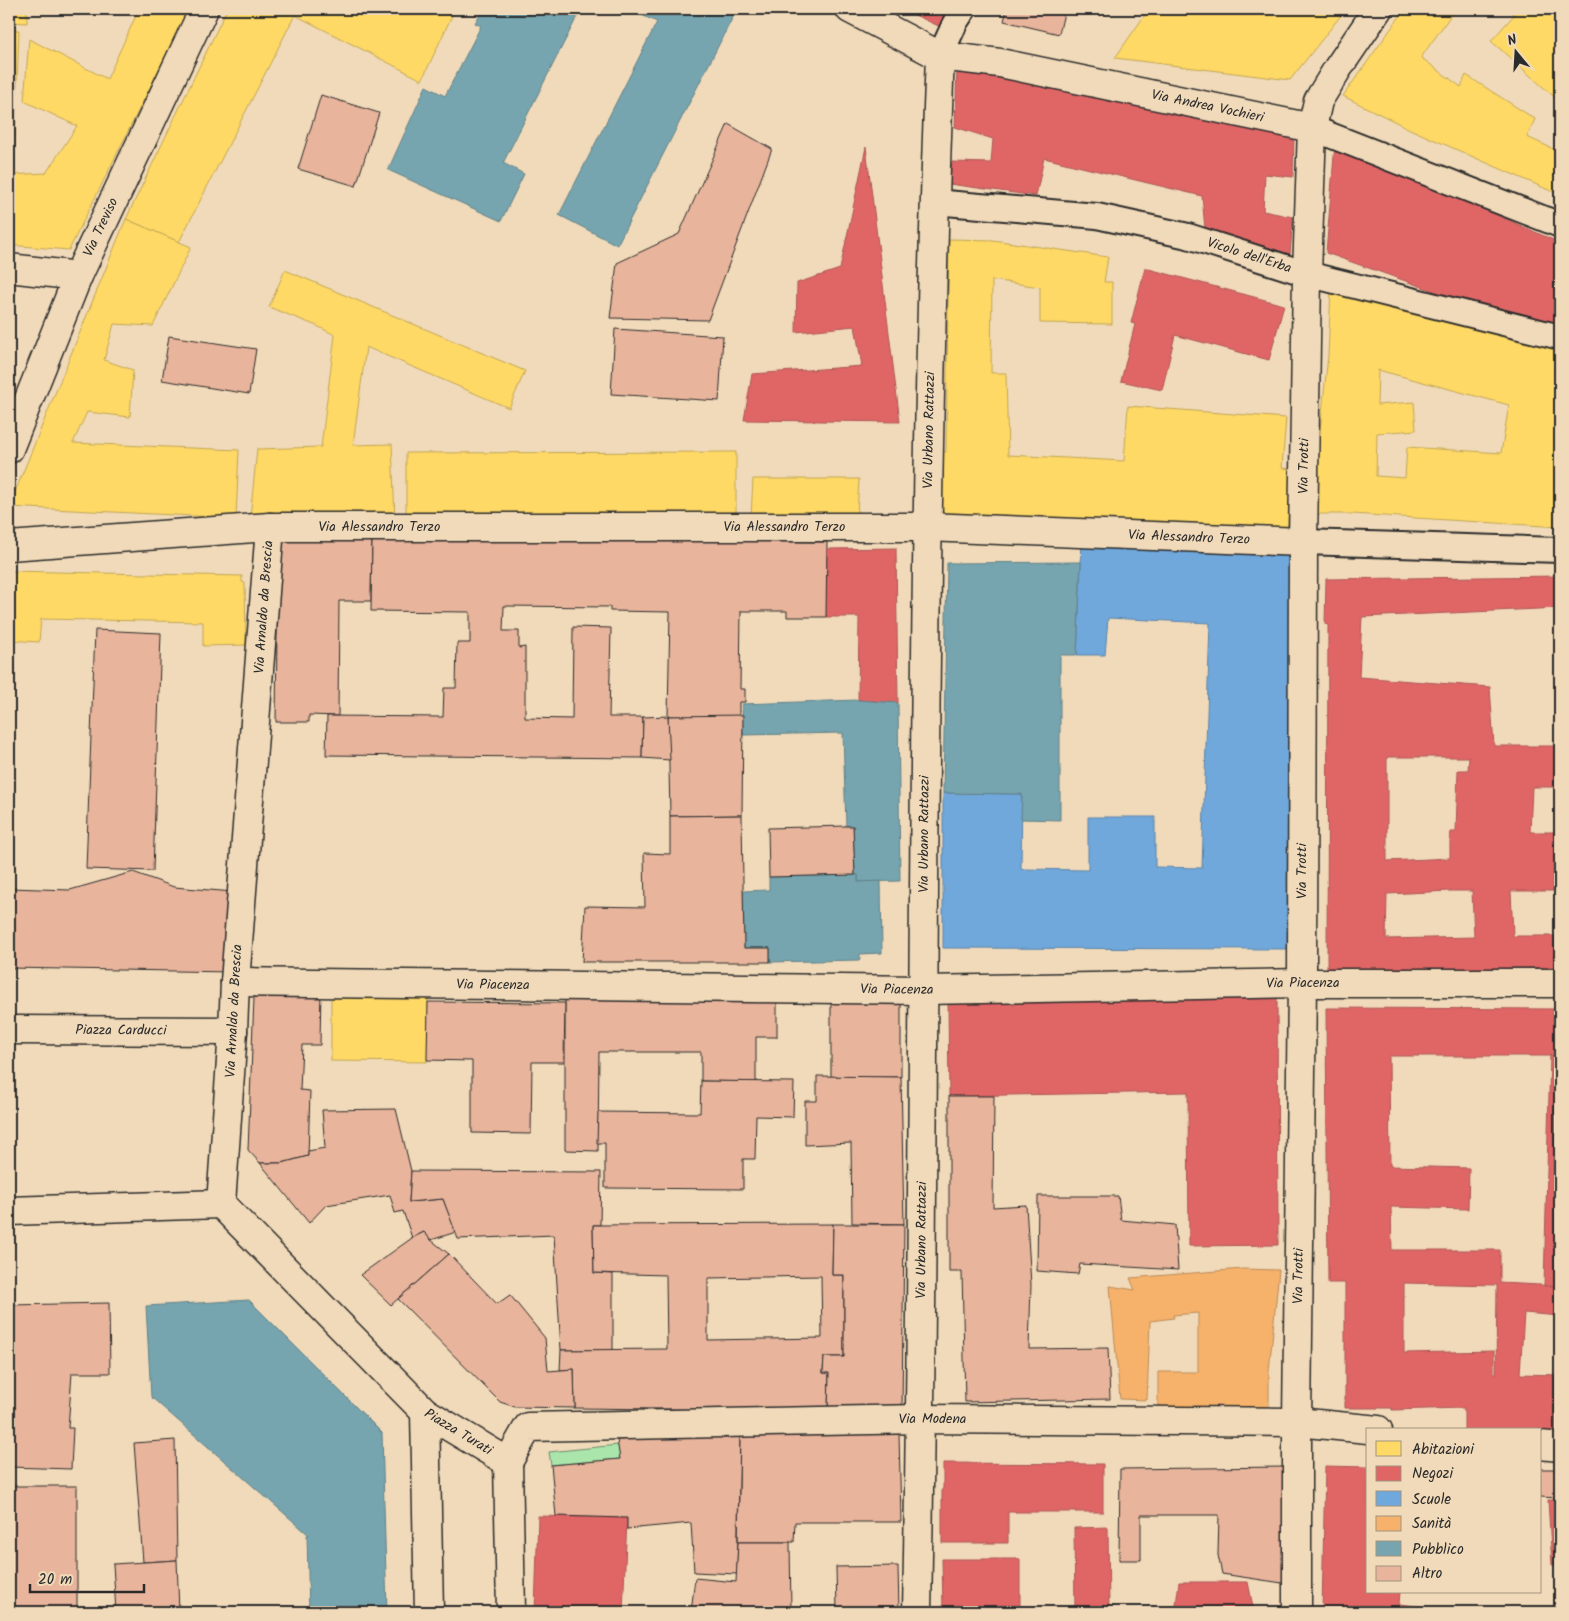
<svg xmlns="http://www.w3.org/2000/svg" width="1569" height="1621" viewBox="0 0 1569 1621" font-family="Kalam,sans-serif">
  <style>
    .green { fill: #aae6ab; stroke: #6a886b }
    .homes { fill: #ffd966; stroke: #bfa554; fill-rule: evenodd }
    .shops { fill: #e06666; stroke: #aa5454; fill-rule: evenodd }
    .schools { fill: #6fa8dc; stroke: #5b82a7 }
    .health { fill: #f6b26b; stroke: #b98a58 }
    .public { fill: #76a5af; stroke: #608087 }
    .building { fill: #e8b49c; stroke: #2b2b2b; fill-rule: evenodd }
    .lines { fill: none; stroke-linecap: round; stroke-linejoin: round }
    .pedestrian-casing { stroke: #2b2b2b; stroke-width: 28 }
    .minor-casing { stroke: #2b2b2b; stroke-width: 31 }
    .pedestrian { stroke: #f1dab9; stroke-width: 24 }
    .minor { stroke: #f1dab9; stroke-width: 28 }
    .labels { text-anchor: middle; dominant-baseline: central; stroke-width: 5; stroke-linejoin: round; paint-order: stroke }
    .street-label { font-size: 14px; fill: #2b2b2b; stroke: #f1dab9 }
  </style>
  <rect width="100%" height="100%" fill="#f1dab9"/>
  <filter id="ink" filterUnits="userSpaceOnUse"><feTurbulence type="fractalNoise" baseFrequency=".02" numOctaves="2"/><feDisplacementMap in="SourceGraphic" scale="10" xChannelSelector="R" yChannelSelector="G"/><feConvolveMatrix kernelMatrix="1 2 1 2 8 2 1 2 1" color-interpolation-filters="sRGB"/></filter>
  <g filter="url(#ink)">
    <polygon class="green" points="618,1445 620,1459 551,1465 549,1452"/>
    <g class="homes">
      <polygon points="9,9 27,9 27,23 9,22"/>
      <polygon points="139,9 189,9 69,250 9,245 9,175 46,173 77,126 24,101 29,39 107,79"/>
      <polygon points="227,9 298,9 179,242 126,219"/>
      <polygon points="298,9 455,9 422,80 295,15"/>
      <polygon points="1149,9 1346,9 1290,80 1115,58"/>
      <polygon points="1405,9 1458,9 1451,15 1422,56 1423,59 1461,87 1466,75 1535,119 1527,137 1560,152 1560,195 1412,130 1343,96"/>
      <polygon points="1508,9 1560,9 1560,102 1491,41 1514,15"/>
      <polygon points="9,30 19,30 14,165 9,164"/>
      <polygon points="126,219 191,247 153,326 114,324 104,360 133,370 130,417 87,412 73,443 239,450 236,518 9,507"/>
      <polygon points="949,239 993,240 1108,257 1104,282 1112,282 1112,324 1040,323 1040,287 992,280 991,373 1006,373 1008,455 1124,461 1128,406 1286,418 1282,468 1291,469 1287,537 934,519 938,452 946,452"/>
      <polygon points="285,270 525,371 509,408 366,347 353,445 392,444 395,521 250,518 257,449 321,447 335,335 317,326 269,307"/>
      <path d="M1331,288L1560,343V527L1352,514H1311L1328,356ZM1378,370L1509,405L1501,453L1407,447L1405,478L1376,476L1377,433L1416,430L1414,402L1377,405Z"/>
      <polygon points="736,452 736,517 406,519 406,453"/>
      <polygon points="753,479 859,479 857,516 751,517"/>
      <polygon points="9,571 242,576 242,582 245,583 246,645 203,646 203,622 41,619 39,642 9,640"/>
      <polygon points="331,990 428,991 427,1062 331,1061"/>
    </g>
    <g class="shops">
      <polygon points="902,9 956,9 945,29"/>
      <polygon points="957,67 1294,135 1293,177 1265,174 1263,211 1293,217 1290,254 1205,229 1202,196 1044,158 1036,196 949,184 952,162 991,163 993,139 955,127"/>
      <polygon points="1335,144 1560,243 1560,331 1505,316 1326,253"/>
      <polygon points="866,147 900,422 744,420 752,374 862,366 855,326 796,332 797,283 840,269"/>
      <polygon points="1145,268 1284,305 1269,360 1175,335 1162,390 1121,381 1135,324 1131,323"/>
      <polygon points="896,548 898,703 858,700 859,617 826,617 827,549"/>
      <path d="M1560,576V608L1362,617L1359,677L1490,687L1494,746H1560V787H1532L1530,832H1560V891H1511L1513,936H1560V967L1327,972L1328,625L1325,624L1326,579ZM1387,757H1469L1468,770H1458L1456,832H1450V858L1387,861ZM1450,891H1472L1474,937L1386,939L1387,894Z"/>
      <polygon points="1277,993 1278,1245 1189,1246 1188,1092 949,1096 948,999"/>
      <path d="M1326,1008L1560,1009V1056H1389L1390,1166L1469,1168L1468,1209L1391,1207L1392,1250H1500V1283L1560,1286V1316L1524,1313L1520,1374L1560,1375V1432H1540V1430H1464V1408L1392,1410V1408H1345V1283H1328ZM1404,1283L1497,1285L1496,1374L1494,1373V1351L1404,1353Z"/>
      <polygon points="1550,1056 1560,1056 1560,1286 1544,1286"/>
      <polygon points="943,1463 1103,1464 1103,1512 1008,1512 1008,1543 942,1543 942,1489 943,1489"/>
      <polygon points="1325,1466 1368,1467 1368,1592 1400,1592 1399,1604 1453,1610 1453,1612 1322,1612"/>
      <polygon points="1548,1500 1560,1500 1560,1565 1552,1565"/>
      <polygon points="538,1516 627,1518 623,1612 535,1612"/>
      <polygon points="1108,1527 1109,1612 1075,1612 1074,1528"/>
      <polygon points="942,1559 1020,1559 1020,1612 943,1612"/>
      <polygon points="1179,1582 1248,1582 1254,1612 1175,1612"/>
    </g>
    <polygon class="schools" points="1082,541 1292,549 1288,949 943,948 943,793 1022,794 1021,869 1088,870 1088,817 1155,817 1155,867 1202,868 1210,623 1108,618 1105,655 1077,655"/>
    <polygon class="health" points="1243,1269 1279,1270 1269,1371 1269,1418 1158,1419 1158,1372 1198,1372 1198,1313 1173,1315 1174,1318 1150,1321 1147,1400 1120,1399 1110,1286 1135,1290 1130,1278"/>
    <g class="public">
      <polygon points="483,9 581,9 503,163 524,174 501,221 388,170 426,86 445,96 481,26 475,23"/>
      <polygon points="628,9 737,9 617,245 559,215 657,22"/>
      <polygon points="1081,562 1077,655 1060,655 1060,820 1021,819 1022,794 943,793 947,563"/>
      <polygon points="858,700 898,703 900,881 858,882 858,875 855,875 853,826 846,826 843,733 743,735 742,704"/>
      <polygon points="855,875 858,875 858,882 881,881 882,953 860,954 860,960 770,962 770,948 744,948 743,891 769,890 769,877"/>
      <polygon points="249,1300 382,1433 387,1612 309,1612 307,1535 309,1535 151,1397 146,1306"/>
    </g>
    <g class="building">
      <polygon points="1007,9 1065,9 1059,34 1004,21"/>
      <polygon points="321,95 379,113 356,186 298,169"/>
      <polygon points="728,124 772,149 708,320 610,318 617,263 679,234"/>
      <polygon points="615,329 723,336 719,401 611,394"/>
      <polygon points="169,336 256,349 249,394 162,380"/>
      <polygon points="278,536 372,538 371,601 339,601 338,716 309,715 309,722 276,722"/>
      <polygon points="372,538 827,542 826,617 787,617 787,611 741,611 740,689 745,689 745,702 739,702 739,717 668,716 670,612 610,611 610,607 504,606 503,631 519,631 519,648 525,647 525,718 572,719 573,627 611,628 609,717 643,717 642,758 326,755 327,716 443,717 444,688 456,688 457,643 470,643 470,612 371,611"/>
      <polygon points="95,630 161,633 153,871 86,869"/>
      <polygon points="743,715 742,815 670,816 668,716"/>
      <polygon points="668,716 670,760 642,758 643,717"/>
      <polygon points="742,815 744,948 770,948 770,962 582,962 585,906 645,907 644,853 670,854 670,816"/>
      <polygon points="846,826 853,826 855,875 769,877 768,828"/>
      <polygon points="133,872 174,887 233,892 231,972 9,968 9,888 70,890"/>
      <polygon points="265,987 321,987 320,1045 302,1045 300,1090 310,1091 308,1156 282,1163 260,1163 248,1150 254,998"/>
      <polygon points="565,996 777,997 777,1037 756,1037 756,1082 701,1081 701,1052 599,1052 598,1151 565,1150"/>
      <rect x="831" y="1001" width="70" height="76"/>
      <polygon points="428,1002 565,1003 564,1062 532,1062 531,1134 472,1133 472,1061 427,1060"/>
      <polygon points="817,1076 901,1077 904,1224 852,1223 851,1143 805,1145 805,1101 817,1101"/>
      <polygon points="701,1081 794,1082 793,1117 756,1116 755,1159 743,1159 743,1189 605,1188 605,1143 597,1143 598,1112 700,1113"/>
      <polygon points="949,1096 994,1096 993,1207 1026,1205 1031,1285 1029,1349 1108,1348 1110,1399 965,1402 962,1272 949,1272"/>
      <polygon points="396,1109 411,1171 409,1202 443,1199 456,1232 431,1240 424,1232 412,1238 403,1211 395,1213 390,1195 326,1205 309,1223 260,1163 282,1163 308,1156 308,1151 325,1148 322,1110"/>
      <polygon points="411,1171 601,1172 600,1225 593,1225 594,1273 613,1274 613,1350 561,1350 554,1235 458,1239 443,1199 409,1202"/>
      <polygon points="1038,1196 1118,1196 1121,1220 1175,1225 1178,1270 1080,1264 1078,1274 1037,1271"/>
      <path d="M833,1224L832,1275H844V1357H824L823,1373H829L828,1411L575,1408L574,1369L560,1370L561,1350L667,1349L666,1275L594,1273L593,1225ZM821,1276L822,1338L708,1340V1278Z"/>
      <polygon points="833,1224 904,1224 902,1411 828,1411 829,1373 823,1373 824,1357 844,1357 844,1275 832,1275"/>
      <polygon points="424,1232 431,1240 449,1254 391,1305 360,1275 412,1238"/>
      <polygon points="449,1254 497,1304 510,1295 545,1338 548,1371 574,1369 575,1408 515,1407 500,1402 398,1299"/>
      <polygon points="109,1303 110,1373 72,1373 68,1428 73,1428 71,1469 9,1467 9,1305"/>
      <polygon points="740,1433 899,1434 901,1522 795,1522 794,1542 738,1542"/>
      <polygon points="740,1433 737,1574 694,1572 691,1523 627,1529 627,1518 556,1516 551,1465 620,1459 617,1440"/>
      <polygon points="175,1440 177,1560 143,1562 134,1443"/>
      <polygon points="1284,1467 1289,1584 1222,1574 1218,1555 1219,1515 1141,1515 1141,1560 1119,1560 1120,1469"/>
      <polygon points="1540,1469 1560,1469 1560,1498 1540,1497"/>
      <rect x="9" y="1486" width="68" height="126"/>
      <polygon points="738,1542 790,1542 791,1612 691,1612 695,1578 736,1582"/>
      <polygon points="177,1560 179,1612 116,1612 113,1564"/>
      <polygon points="898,1566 899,1612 837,1612 836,1567"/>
    </g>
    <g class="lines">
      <defs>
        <g id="pedestrian">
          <polyline points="940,56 956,21 964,9"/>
          <polyline points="1312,128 1560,225"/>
          <path id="s1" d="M934,202L1097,216L1188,236L1307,274L1560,337"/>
          <polyline points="1303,542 1560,550"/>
        </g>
        <g id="minor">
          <path id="s2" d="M850,9L940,56L1000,63L1312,128"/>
          <polyline points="9,268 78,276"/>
          <path id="s3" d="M9,449L78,276L204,9"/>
          <path id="s4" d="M270,527L235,982L233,1031L221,1204L425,1412L508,1462"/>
          <path id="s5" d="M9,546L270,527H927L1303,542"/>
          <path id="s6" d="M235,982L923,990L1302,983H1560"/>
          <path id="s7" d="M9,1030L233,1031"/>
          <polyline points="9,1211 221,1204"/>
          <polyline points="425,1412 429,1612"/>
          <polyline points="1540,1445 1560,1447"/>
          <path id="s8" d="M508,1462L528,1427L921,1419L1297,1422L1378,1430"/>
          <polyline points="508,1462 511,1612"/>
          <path id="s9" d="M917,1612C927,1094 919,575 940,56"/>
          <path id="s10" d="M1297,1612V1422L1302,983L1303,542L1307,274L1312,128L1318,101L1338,68L1378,9"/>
        </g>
      </defs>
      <use href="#pedestrian" class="pedestrian-casing"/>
      <use href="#minor" class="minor-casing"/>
      <use href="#pedestrian" class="pedestrian"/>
      <use href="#minor" class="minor"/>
    </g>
  </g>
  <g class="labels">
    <g class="street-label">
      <text stroke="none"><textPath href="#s2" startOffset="374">Via Andrea Vochieri</textPath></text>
      <text stroke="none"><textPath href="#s3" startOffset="240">Via Treviso</textPath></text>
      <text stroke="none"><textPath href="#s1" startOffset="321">Vicolo dell'Erba</textPath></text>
      <text stroke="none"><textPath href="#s9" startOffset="1182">Via Urbano Rattazzi</textPath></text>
      <text stroke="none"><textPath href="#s10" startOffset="1146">Via Trotti</textPath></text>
      <text stroke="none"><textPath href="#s5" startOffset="371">Via Alessandro Terzo</textPath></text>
      <text stroke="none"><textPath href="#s5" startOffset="776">Via Alessandro Terzo</textPath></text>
      <text stroke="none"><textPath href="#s5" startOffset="1181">Via Alessandro Terzo</textPath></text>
      <text transform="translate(264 607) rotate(-86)">Via Arnaldo da Brescia</text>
      <text stroke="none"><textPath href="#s9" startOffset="778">Via Urbano Rattazzi</textPath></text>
      <text stroke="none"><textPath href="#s10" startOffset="741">Via Trotti</textPath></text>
      <text stroke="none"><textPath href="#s6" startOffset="1068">Via Piacenza</textPath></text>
      <text stroke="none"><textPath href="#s6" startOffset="258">Via Piacenza</textPath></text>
      <text stroke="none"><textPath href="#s6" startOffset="662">Via Piacenza</textPath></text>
      <text transform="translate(234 1011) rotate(-87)">Via Arnaldo da Brescia</text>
      <text stroke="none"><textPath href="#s7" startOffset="112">Piazza Carducci</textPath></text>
      <text stroke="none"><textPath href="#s9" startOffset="372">Via Urbano Rattazzi</textPath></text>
      <text stroke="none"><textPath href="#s10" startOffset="336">Via Trotti</textPath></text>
      <text stroke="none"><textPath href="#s8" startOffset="445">Via Modena</textPath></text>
      <text stroke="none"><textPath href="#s4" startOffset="1009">Piazza Turati</textPath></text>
    </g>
  </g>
  <rect width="1569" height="1621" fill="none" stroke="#f1dab9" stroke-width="30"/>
  <rect x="15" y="15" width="1539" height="1591" fill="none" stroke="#2b2b2b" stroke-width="2" filter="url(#ink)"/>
  <rect x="1366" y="1428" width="175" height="165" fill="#f1dab9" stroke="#a29480"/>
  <rect x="1376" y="1441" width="25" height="15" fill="#ffd966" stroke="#a29480"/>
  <text x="1412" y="1454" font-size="15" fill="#2b2b2b">Abitazioni</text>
  <rect x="1376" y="1466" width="25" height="15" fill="#e06666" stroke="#a29480"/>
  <text x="1412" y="1478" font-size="15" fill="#2b2b2b">Negozi</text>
  <rect x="1376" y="1491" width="25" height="15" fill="#6fa8dc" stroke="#a29480"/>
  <text x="1412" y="1504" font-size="15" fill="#2b2b2b">Scuole</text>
  <rect x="1376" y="1516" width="25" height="15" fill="#f6b26b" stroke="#a29480"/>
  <text x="1412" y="1528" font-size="15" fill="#2b2b2b">Sanità</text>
  <rect x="1376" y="1541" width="25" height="15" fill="#76a5af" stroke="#a29480"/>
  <text x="1412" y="1554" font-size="15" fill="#2b2b2b">Pubblico</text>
  <rect x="1376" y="1566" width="25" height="15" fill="#e8b49c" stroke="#a29480"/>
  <text x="1412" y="1578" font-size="15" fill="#2b2b2b">Altro</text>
  <g transform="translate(1516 52) rotate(342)" stroke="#f1dab9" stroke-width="4" paint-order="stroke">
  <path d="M0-4L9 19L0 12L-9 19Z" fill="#2b2b2b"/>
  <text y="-8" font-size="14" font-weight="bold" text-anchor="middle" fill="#2b2b2b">N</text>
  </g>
  <path d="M30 1584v8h114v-8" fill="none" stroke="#2b2b2b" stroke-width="2.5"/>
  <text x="38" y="1584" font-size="15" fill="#2b2b2b" stroke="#f1dab9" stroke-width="4" paint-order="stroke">20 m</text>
</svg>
